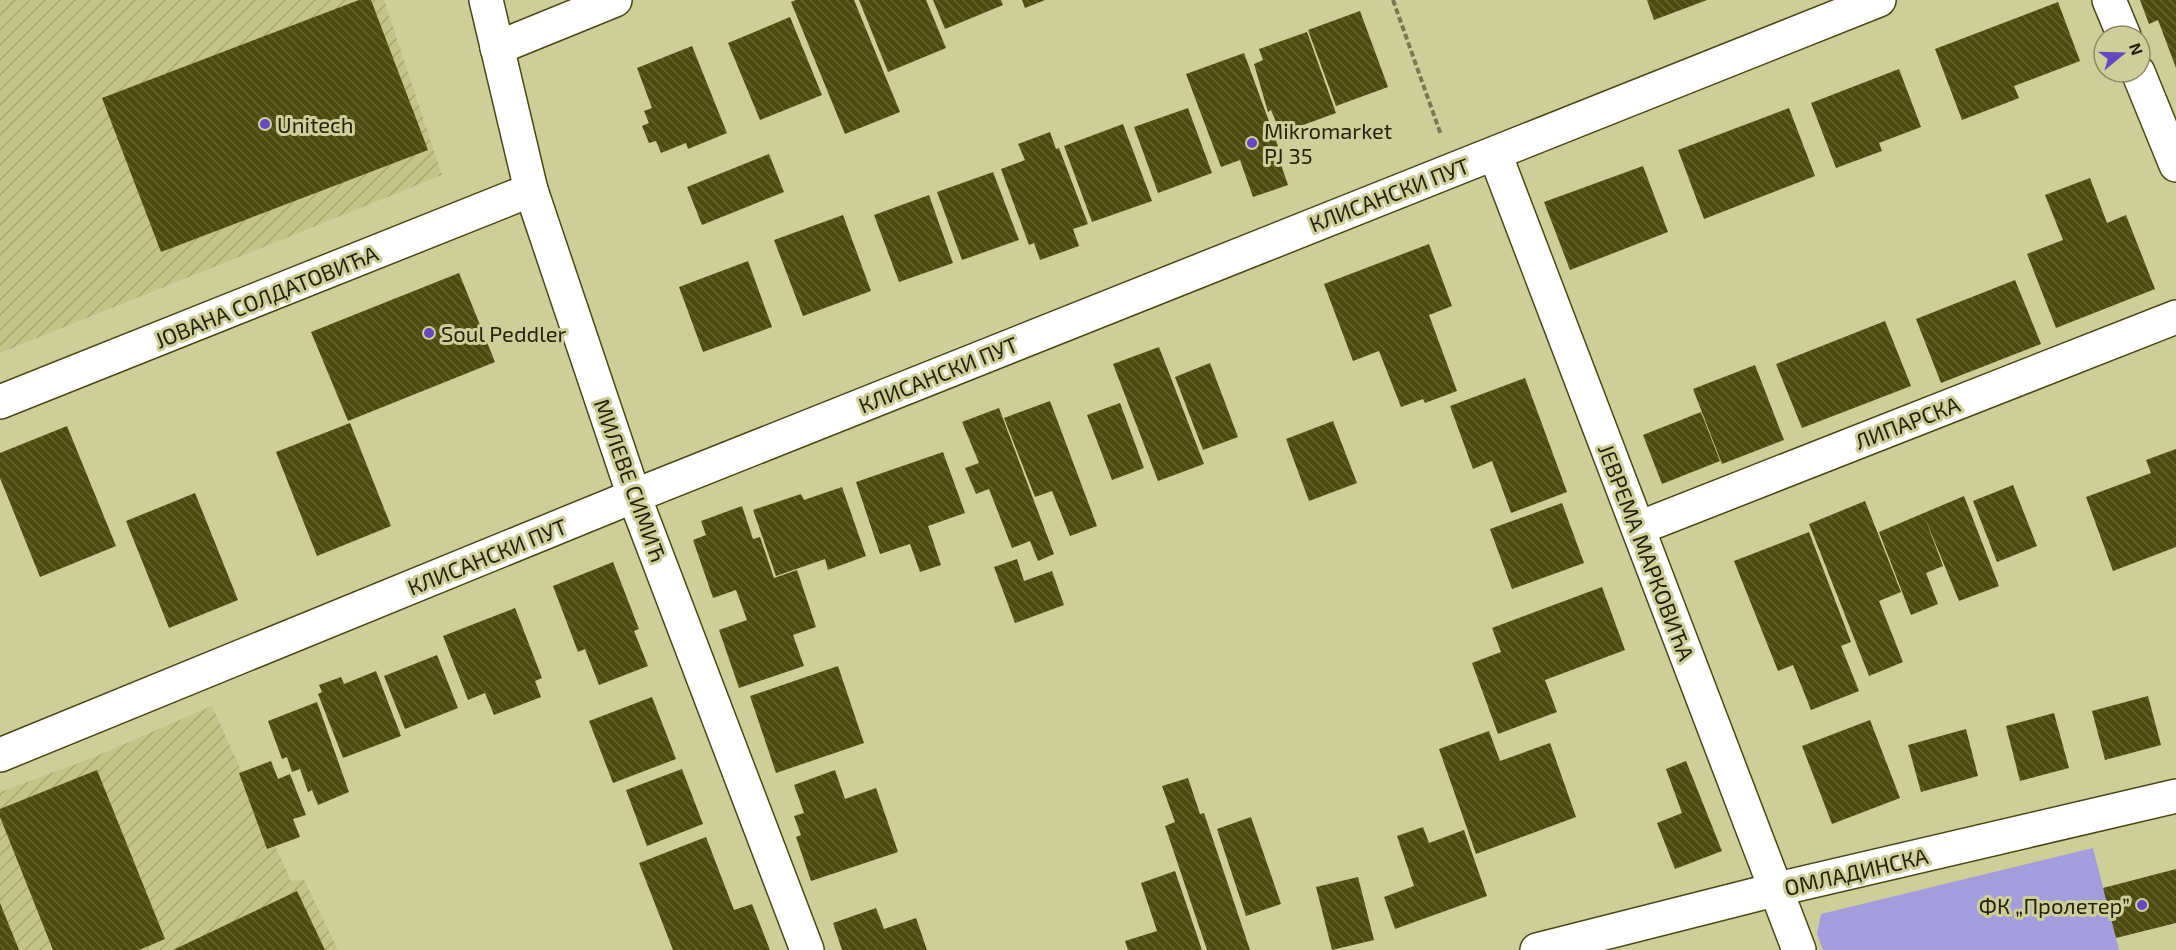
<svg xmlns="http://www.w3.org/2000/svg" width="2176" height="950" viewBox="0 0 2176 950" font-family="'Exo 2',sans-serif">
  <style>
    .industrial { fill: url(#industrial-furrows) }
    .green { fill: #a39ddd }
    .building { fill: url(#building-back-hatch) }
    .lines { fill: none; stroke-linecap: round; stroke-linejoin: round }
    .minor-casing { stroke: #4a4915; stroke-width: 36 }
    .path { stroke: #787953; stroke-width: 4; stroke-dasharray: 6 3; stroke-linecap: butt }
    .minor { stroke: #fff; stroke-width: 33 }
    .poi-dot { fill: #6348c1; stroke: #cecf98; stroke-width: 2 }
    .labels { text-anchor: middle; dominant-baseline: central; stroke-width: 6; stroke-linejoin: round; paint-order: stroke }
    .poi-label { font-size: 22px; fill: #24240f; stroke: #cecf98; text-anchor: start }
    .street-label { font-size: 22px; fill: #24240f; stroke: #cecf98 }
  </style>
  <defs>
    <pattern id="industrial-furrows" width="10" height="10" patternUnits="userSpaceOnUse" patternTransform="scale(1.5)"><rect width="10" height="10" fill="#c3c486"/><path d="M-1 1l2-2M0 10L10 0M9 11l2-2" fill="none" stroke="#a7a872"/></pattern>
    <pattern id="building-back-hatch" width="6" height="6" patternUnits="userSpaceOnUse" patternTransform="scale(1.5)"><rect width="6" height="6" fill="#4d4c0e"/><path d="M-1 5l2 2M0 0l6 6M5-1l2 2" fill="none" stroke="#636330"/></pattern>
  </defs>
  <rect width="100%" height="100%" fill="#cecf98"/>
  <g class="industrial">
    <polygon points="0,0 384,0 442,175 0,353"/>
    <polygon points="212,706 291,881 304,880 338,950 0,950 0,792 92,758"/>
  </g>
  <polygon class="green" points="2093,848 2119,950 1823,950 1817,934 1821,914"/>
  <g class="building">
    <polygon points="359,0 371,0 428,150 161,252 102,98"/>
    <polygon points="796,0 854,0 900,112 845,134 791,2"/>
    <polygon points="859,0 926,0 946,48 888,72"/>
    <polygon points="933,0 1001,0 1003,5 945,29"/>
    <polygon points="1022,0 1045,0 1025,8"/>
    <polygon points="1647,0 1707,0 1654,20"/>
    <polygon points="2140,0 2176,0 2176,68 2158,20 2149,24"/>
    <polygon points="2058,2 2080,61 2014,86 2019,98 1962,120 1935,49"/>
    <polygon points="1360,11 1388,87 1336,106 1308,30"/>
    <polygon points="790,17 822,95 760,120 728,43"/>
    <polygon points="1307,32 1336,113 1284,132 1280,121 1276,122 1271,110 1268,112 1254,64 1263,60 1259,49"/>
    <polygon points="692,46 727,133 688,149 686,143 661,153 656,141 649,143 642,126 649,123 644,111 652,108 637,68"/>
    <polygon points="1244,53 1278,146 1275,147 1288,185 1253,197 1240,160 1221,167 1186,74"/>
    <polygon points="1899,69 1921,127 1879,143 1882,151 1836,168 1811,103"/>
    <polygon points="1188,108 1212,173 1158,193 1134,127"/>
    <polygon points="1789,108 1815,176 1704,219 1678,150"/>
    <polygon points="1123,124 1152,201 1092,222 1064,146"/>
    <polygon points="1050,132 1056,149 1059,148 1088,224 1073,229 1079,246 1040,260 1034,243 1029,245 1001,169 1025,160 1018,144"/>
    <polygon points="769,154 784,192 702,225 687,187"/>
    <polygon points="1643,166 1668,232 1570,270 1544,202"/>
    <polygon points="993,172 1019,240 962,260 937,192"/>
    <polygon points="2090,178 2107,223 2126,215 2155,289 2056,328 2027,254 2063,240 2045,195"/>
    <polygon points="929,195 953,263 899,282 874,215"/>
    <polygon points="843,215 871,291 803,316 774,240"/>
    <polygon points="1429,244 1452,306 1429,315 1457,391 1425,403 1423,399 1401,407 1379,351 1353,361 1324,284"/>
    <polygon points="748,261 772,327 703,352 679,287"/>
    <polygon points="459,273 495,362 348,421 311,332"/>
    <polygon points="2015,280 2041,344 1941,383 1916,319"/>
    <polygon points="1885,321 1911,386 1802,428 1776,364"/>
    <polygon points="1159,347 1204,464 1158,481 1113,364"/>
    <polygon points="1210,363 1238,437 1203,450 1175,377"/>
    <polygon points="1755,365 1784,440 1722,464 1693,389"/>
    <polygon points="1525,378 1567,492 1511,513 1492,461 1473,469 1450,406"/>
    <polygon points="1050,401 1097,526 1070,536 1052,491 1035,497 1004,418"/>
    <polygon points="1120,403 1144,468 1112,480 1087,415"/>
    <polygon points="999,408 1054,554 1038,561 1030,541 1012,548 989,489 976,494 965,468 979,463 962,422"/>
    <polygon points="1701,412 1720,461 1662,484 1643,435"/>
    <polygon points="1333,421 1357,483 1309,501 1286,439"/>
    <polygon points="350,423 391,526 317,556 276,452"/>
    <polygon points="67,426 116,546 40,577 0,478 0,453"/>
    <polygon points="2176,449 2176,547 2113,571 2086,497 2151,473 2146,460"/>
    <polygon points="943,452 965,513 928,526 941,565 920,572 910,544 880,554 856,482"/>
    <polygon points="2013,485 2037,546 1997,562 1973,501"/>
    <polygon points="842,487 866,556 828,570 825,559 776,576 753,510 801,494 804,500"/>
    <polygon points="195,493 238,600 169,628 126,521"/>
    <polygon points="1964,496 1999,586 1959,601 1925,518 1943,566 1926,573 1938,604 1911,615 1879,532"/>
    <polygon points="1865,501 1901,592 1879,601 1903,662 1869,676 1809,524"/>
    <polygon points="1562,503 1584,563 1512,589 1490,529"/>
    <polygon points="742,506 753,539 760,537 774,578 797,570 816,627 793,635 804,666 739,688 719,630 747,620 736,590 713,598 693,540 706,535 701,521"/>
    <polygon points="1809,532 1851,642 1841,646 1859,691 1811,710 1793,665 1778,671 1734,561"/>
    <polygon points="1017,559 1024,581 1052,571 1064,605 1015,623 994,567"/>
    <polygon points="613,562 639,629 634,631 648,666 599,685 585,649 578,652 553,586"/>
    <polygon points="1602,587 1625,650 1545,680 1557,712 1498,734 1472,663 1501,652 1492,628"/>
    <polygon points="515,608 542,678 535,681 541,697 494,715 485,693 468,700 443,636"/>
    <polygon points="437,655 458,708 405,729 384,676"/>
    <polygon points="838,666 864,743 776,773 750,696"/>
    <polygon points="376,671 401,736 343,758 318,694 322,692 319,685 341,677 344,684"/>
    <polygon points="2148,696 2161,745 2105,760 2092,711"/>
    <polygon points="652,697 676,759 613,783 589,721"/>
    <polygon points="317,702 349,792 318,805 312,790 308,792 300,769 292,772 287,757 282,759 268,721"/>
    <polygon points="2054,713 2069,768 2020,781 2006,726"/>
    <polygon points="1870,720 1900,798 1832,824 1802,746"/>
    <polygon points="1966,729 1978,776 1921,792 1908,745"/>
    <polygon points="1489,731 1500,761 1550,743 1576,817 1476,854 1439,749"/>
    <polygon points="271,761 278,779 290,774 306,815 293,819 300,837 267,849 239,773"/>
    <polygon points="1686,761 1722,851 1675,869 1657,823 1682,813 1666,769"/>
    <polygon points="682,769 703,824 647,846 626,790"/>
    <polygon points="97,770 165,939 139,950 53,950 0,817 0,809"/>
    <polygon points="835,770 845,799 876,788 898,852 811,881 796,837 801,835 794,816 804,813 794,785"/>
    <polygon points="1188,778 1200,814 1204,813 1250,950 1207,950 1165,826 1175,822 1162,786"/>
    <polygon points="1251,817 1281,904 1246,916 1217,829"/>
    <polygon points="1423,827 1429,843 1464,830 1487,896 1395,929 1384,897 1414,886 1397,836"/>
    <polygon points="706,837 734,910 752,904 770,950 673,950 639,863"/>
    <polygon points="2176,869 2176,923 2116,938 2103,888"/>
    <polygon points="1175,871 1202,950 1128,950 1125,941 1157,931 1141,883"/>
    <polygon points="1358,877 1374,940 1332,950 1316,887"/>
    <polygon points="297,891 325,950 173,950"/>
    <polygon points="0,903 19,950 0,950"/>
    <polygon points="876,908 884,929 916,918 927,950 842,950 833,923"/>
  </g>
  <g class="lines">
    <defs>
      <g id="minor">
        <polyline points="486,0 531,190 634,496 807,950"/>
        <polyline points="2109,0 2124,36"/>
        <polyline points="497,48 615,0"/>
        <polyline points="2138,72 2176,165"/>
        <polyline points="1495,154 1799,950"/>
        <polyline points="0,402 531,190"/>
        <polyline points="1639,528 2176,317"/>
        <polyline points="0,755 634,496 1879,0"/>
        <polyline points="1537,950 1774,890 2176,796"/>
      </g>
    </defs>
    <use href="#minor" class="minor-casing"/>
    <polyline class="path" points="1393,0 1441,135"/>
    <use href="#minor" class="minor"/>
  </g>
  <g class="poi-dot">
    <circle cx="265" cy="124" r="6"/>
    <circle cx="1252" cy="143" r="6"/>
    <circle cx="429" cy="333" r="6"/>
    <circle cx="2142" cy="905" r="6"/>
  </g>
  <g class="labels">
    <g class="poi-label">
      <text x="277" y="124">Unitech</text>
      <text x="1264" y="130">Mikromarket<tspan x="1264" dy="25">PJ 35</tspan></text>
      <text x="441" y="333">Soul Peddler</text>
      <text x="2130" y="905" text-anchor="end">ФК „Пролетер”</text>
    </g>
    <g class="street-label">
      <text transform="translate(1389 194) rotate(-21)">КЛИСАНСКИ ПУТ</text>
      <text transform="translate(266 296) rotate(-22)">ЈОВАНА СОЛДАТОВИЋА</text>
      <text transform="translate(938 374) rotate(-22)">КЛИСАНСКИ ПУТ</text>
      <text transform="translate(1907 422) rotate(-21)">ЛИПАРСКА</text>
      <text transform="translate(631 480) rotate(70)">МИЛЕВЕ СИМИЋ</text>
      <text transform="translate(1647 552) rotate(69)">ЈЕВРЕМА МАРКОВИЋА</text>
      <text transform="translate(487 556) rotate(-22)">КЛИСАНСКИ ПУТ</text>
      <text transform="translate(1856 871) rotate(-13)">ОМЛАДИНСКА</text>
    </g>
  </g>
  <g transform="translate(2122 54) rotate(71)"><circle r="28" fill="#cecf98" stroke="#8a8b61" stroke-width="1.5"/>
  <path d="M0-4.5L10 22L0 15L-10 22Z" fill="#6348c1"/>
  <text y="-9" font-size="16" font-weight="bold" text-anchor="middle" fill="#24240f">N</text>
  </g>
</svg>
